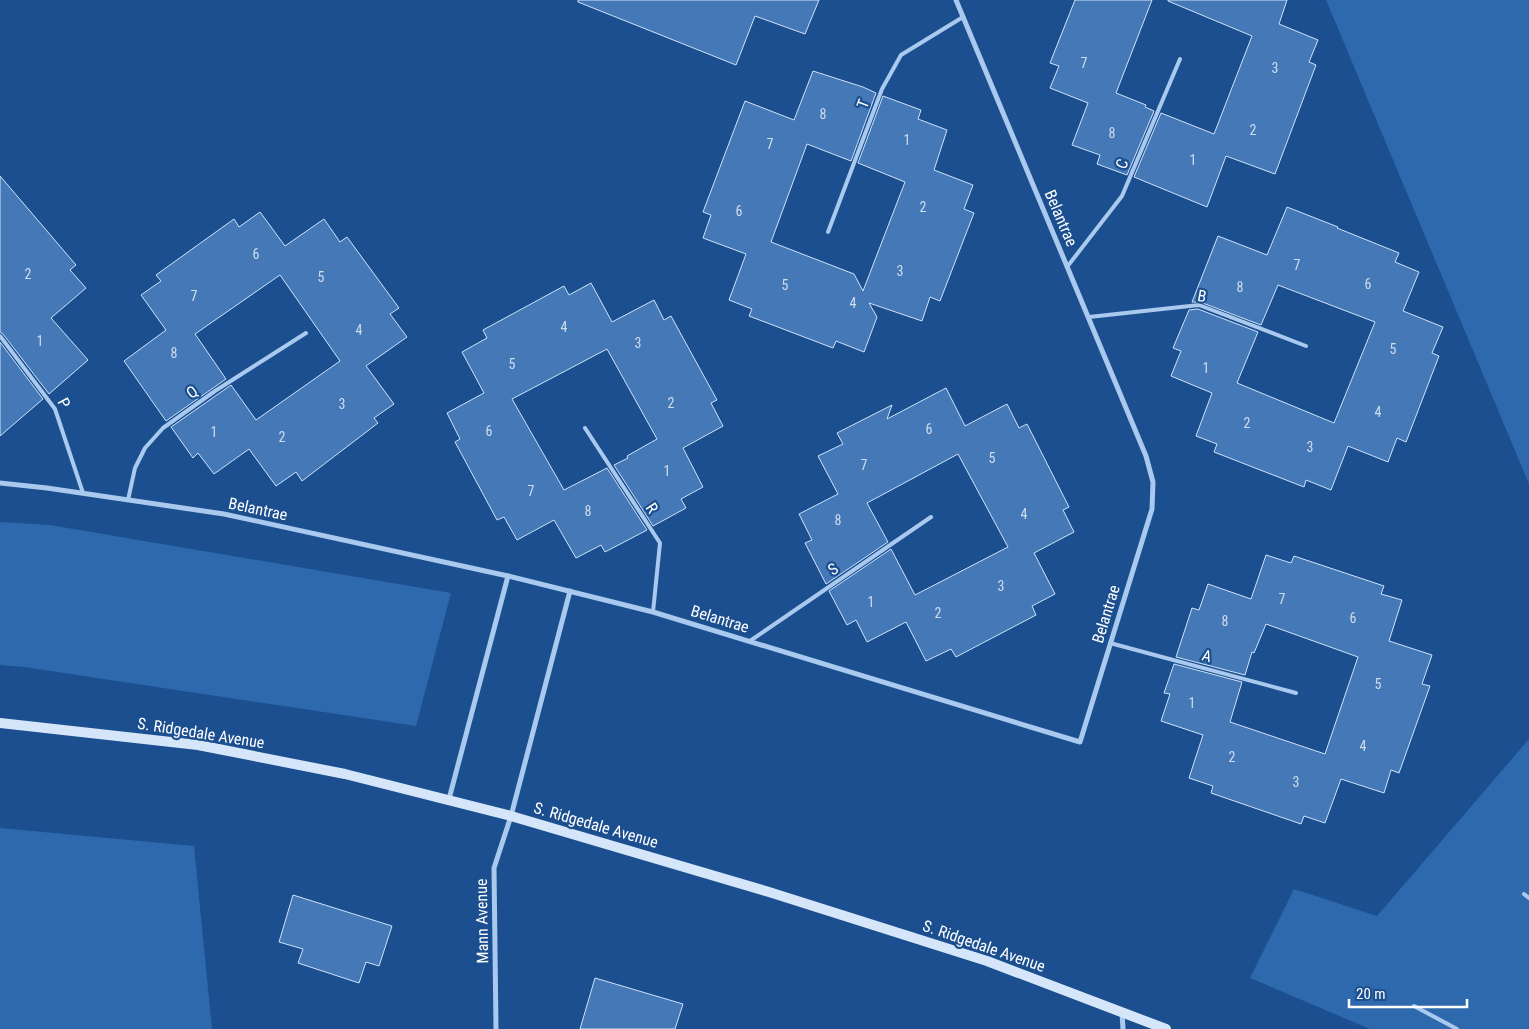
<svg xmlns="http://www.w3.org/2000/svg" width="1529" height="1029" viewBox="0 0 1529 1029" font-family="'Roboto Condensed',sans-serif">
  <style>
    .green { fill: #2e69ad }
    .building { fill: #4478b7; stroke: #cfe3fa }
    .lines { fill: none; stroke-linecap: round; stroke-linejoin: round }
    .lane { stroke: #a9c9ee; stroke-width: 4 }
    .street { stroke: #a9c9ee; stroke-width: 5 }
    .secondary { stroke: #d6e6fa; stroke-width: 10 }
    .labels { text-anchor: middle; dominant-baseline: central; stroke-width: 4.5; stroke-linejoin: round; paint-order: stroke }
    .number-label { font-size: 14px; fill: #d0dded }
    .street-label { font-size: 16px; fill: #fff; stroke: #1b4f8f }
  </style>
  <rect width="100%" height="100%" fill="#1b4f8f"/>
  <g class="green">
    <polygon points="1326,0 1529,0 1529,484"/>
    <polygon points="0,522 50,525 451,593 416,726 24,667 0,665"/>
    <polygon points="1529,739 1529,1029 1370,1029 1250,978 1294,889 1377,916"/>
    <polygon points="0,828 194,846 212,1029 0,1029"/>
  </g>
  <g class="building">
    <polygon points="578,0 819,0 805,34 755,16 736,65 578,2"/>
    <polygon points="1075,0 1152,0 1116,93 1146,105 1145,107 1154,111 1127,175 1097,164 1100,155 1072,145 1088,103 1050,88 1059,66 1050,63"/>
    <polygon points="1168,0 1287,0 1279,24 1318,40 1309,62 1316,65 1275,174 1226,156 1207,207 1134,177 1161,113 1214,134 1252,36 1168,1"/>
    <polygon points="813,71 863,87 876,93 851,161 807,144 771,242 854,274 863,291 905,182 858,163 883,96 921,110 918,119 947,130 934,170 973,185 964,209 974,213 940,301 930,297 922,321 869,303 877,317 864,352 836,341 833,348 749,316 752,309 729,300 746,254 703,238 711,215 703,212 745,101 794,120"/>
    <polygon points="0,176 76,265 70,270 86,288 51,318 88,360 49,394 3,334 0,332"/>
    <polygon points="1287,207 1338,227 1337,228 1399,253 1395,262 1419,272 1403,311 1443,327 1432,353 1439,356 1406,442 1397,438 1388,462 1348,446 1331,490 1306,480 1304,487 1214,452 1217,444 1196,436 1212,393 1171,376 1181,351 1173,348 1189,310 1198,309 1258,332 1237,383 1334,423 1375,322 1278,285 1261,325 1200,302 1192,302 1218,236 1267,255"/>
    <polygon points="260,212 285,246 324,219 340,242 347,237 399,308 390,314 407,337 366,366 394,404 374,418 378,423 302,481 296,472 276,486 249,449 214,474 198,453 193,458 171,427 231,385 256,420 340,361 280,275 195,334 226,379 166,421 124,361 166,330 141,295 161,281 156,275 234,219 239,227"/>
    <polygon points="591,283 612,322 654,300 664,320 671,316 717,400 711,403 723,426 683,448 703,487 681,499 686,508 653,526 614,465 628,458 627,456 657,439 607,349 512,399 564,490 607,468 647,530 605,552 601,545 576,558 554,520 517,540 504,517 497,520 455,442 460,439 447,413 484,393 462,352 487,338 483,330 564,286 569,295"/>
    <polygon points="0,342 43,399 0,436"/>
    <polygon points="946,388 965,426 1007,404 1019,428 1027,424 1069,507 1063,510 1074,532 1034,553 1055,594 1032,606 1036,615 956,657 951,649 926,661 906,622 867,642 856,620 847,625 829,591 891,549 915,595 1008,547 958,454 867,503 888,542 826,584 805,543 812,540 799,514 838,494 818,456 843,444 837,433 892,405 887,419"/>
    <polygon points="1266,555 1291,563 1294,556 1384,586 1381,594 1402,600 1389,641 1432,655 1422,684 1430,686 1399,773 1391,770 1384,793 1341,779 1325,823 1304,816 1301,824 1211,793 1213,786 1189,778 1203,735 1161,721 1170,694 1164,693 1174,664 1242,682 1230,722 1325,754 1358,657 1266,624 1254,653 1252,652 1245,675 1176,657 1192,608 1199,610 1208,584 1251,599"/>
    <polygon points="293,895 392,926 379,966 366,962 359,983 298,963 303,949 279,942"/>
    <polygon points="595,978 683,1004 675,1029 580,1029"/>
  </g>
  <g class="lines">
    <g class="lane">
      <polyline points="828,232 882,89 901,55 963,17"/>
      <polyline points="1067,267 1122,196 1180,59"/>
      <polyline points="1089,317 1199,305 1306,346"/>
      <polyline points="0,336 55,409 83,493"/>
      <polyline points="585,428 660,543 653,612"/>
      <polyline points="128,500 135,468 145,448 163,428 215,391 306,333"/>
      <polyline points="750,641 931,517"/>
      <polyline points="1110,643 1296,693"/>
      <polyline points="1524,894 1529,898"/>
      <polyline points="1414,1006 1457,1029"/>
    </g>
    <g class="street">
      <polyline points="0,483 47,488 224,514 508,576 653,612 1080,742 1152,509 1153,482 1146,456 956,0"/>
      <polyline points="449,799 508,576"/>
      <polyline points="1122,1012 1123,1029"/>
      <polyline points="496,1029 494,868 511,816 570,591"/>
    </g>
    <polyline class="secondary" points="0,723 198,745 345,774 511,816 769,892 987,961 1166,1029"/>
  </g>
  <g class="labels">
    <g class="number-label">
      <text x="1084" y="63">7</text>
      <text x="1275" y="68">3</text>
      <text x="823" y="114">8</text>
      <text x="1253" y="130">2</text>
      <text x="1112" y="133">8</text>
      <text x="907" y="140">1</text>
      <text x="770" y="144">7</text>
      <text x="1193" y="160">1</text>
      <text x="923" y="207">2</text>
      <text x="739" y="211">6</text>
      <text x="256" y="254">6</text>
      <text x="1297" y="265">7</text>
      <text x="900" y="271">3</text>
      <text x="28" y="274">2</text>
      <text x="321" y="277">5</text>
      <text x="1368" y="284">6</text>
      <text x="785" y="285">5</text>
      <text x="1240" y="287">8</text>
      <text x="194" y="296">7</text>
      <text x="853" y="303">4</text>
      <text x="564" y="327">4</text>
      <text x="359" y="330">4</text>
      <text x="40" y="341">1</text>
      <text x="638" y="343">3</text>
      <text x="1393" y="349">5</text>
      <text x="174" y="353">8</text>
      <text x="512" y="364">5</text>
      <text x="1206" y="368">1</text>
      <text x="671" y="403">2</text>
      <text x="342" y="404">3</text>
      <text x="1378" y="412">4</text>
      <text x="1247" y="423">2</text>
      <text x="929" y="429">6</text>
      <text x="489" y="431">6</text>
      <text x="214" y="432">1</text>
      <text x="282" y="437">2</text>
      <text x="1310" y="447">3</text>
      <text x="992" y="458">5</text>
      <text x="864" y="465">7</text>
      <text x="667" y="471">1</text>
      <text x="531" y="491">7</text>
      <text x="588" y="511">8</text>
      <text x="1024" y="514">4</text>
      <text x="838" y="520">8</text>
      <text x="1001" y="586">3</text>
      <text x="1282" y="599">7</text>
      <text x="871" y="602">1</text>
      <text x="938" y="613">2</text>
      <text x="1353" y="618">6</text>
      <text x="1225" y="621">8</text>
      <text x="1378" y="684">5</text>
      <text x="1192" y="703">1</text>
      <text x="1363" y="746">4</text>
      <text x="1232" y="757">2</text>
      <text x="1296" y="782">3</text>
    </g>
    <g class="street-label">
      <text transform="translate(863 104) rotate(-69)">T</text>
      <text transform="translate(1122 164) rotate(-67)">C</text>
      <text transform="translate(1061 218) rotate(67)">Belantrae</text>
      <text transform="translate(1202 296) rotate(10)">B</text>
      <text transform="translate(192 392) rotate(-35)">Q</text>
      <text transform="translate(64 403) rotate(61)">P</text>
      <text transform="translate(652 508) rotate(57)">R</text>
      <text transform="translate(258 509) rotate(12)">Belantrae</text>
      <text transform="translate(833 569) rotate(-35)">S</text>
      <text transform="translate(1106 614) rotate(-73)">Belantrae</text>
      <text transform="translate(720 619) rotate(17)">Belantrae</text>
      <text transform="translate(1207 656) rotate(15)">A</text>
      <text transform="translate(201 733) rotate(9)">S. Ridgedale Avenue</text>
      <text transform="translate(596 825) rotate(16)">S. Ridgedale Avenue</text>
      <text transform="translate(482 921) rotate(-91)">Mann Avenue</text>
      <text transform="translate(984 946) rotate(19)">S. Ridgedale Avenue</text>
    </g>
  </g>
  <path d="M1349 999v8h118v-8" fill="none" stroke="#ffffff" stroke-width="2.5"/>
  <text x="1356" y="999" font-size="15" fill="#ffffff" stroke="#1b4f8f" stroke-width="4" paint-order="stroke">20 m</text>
</svg>
